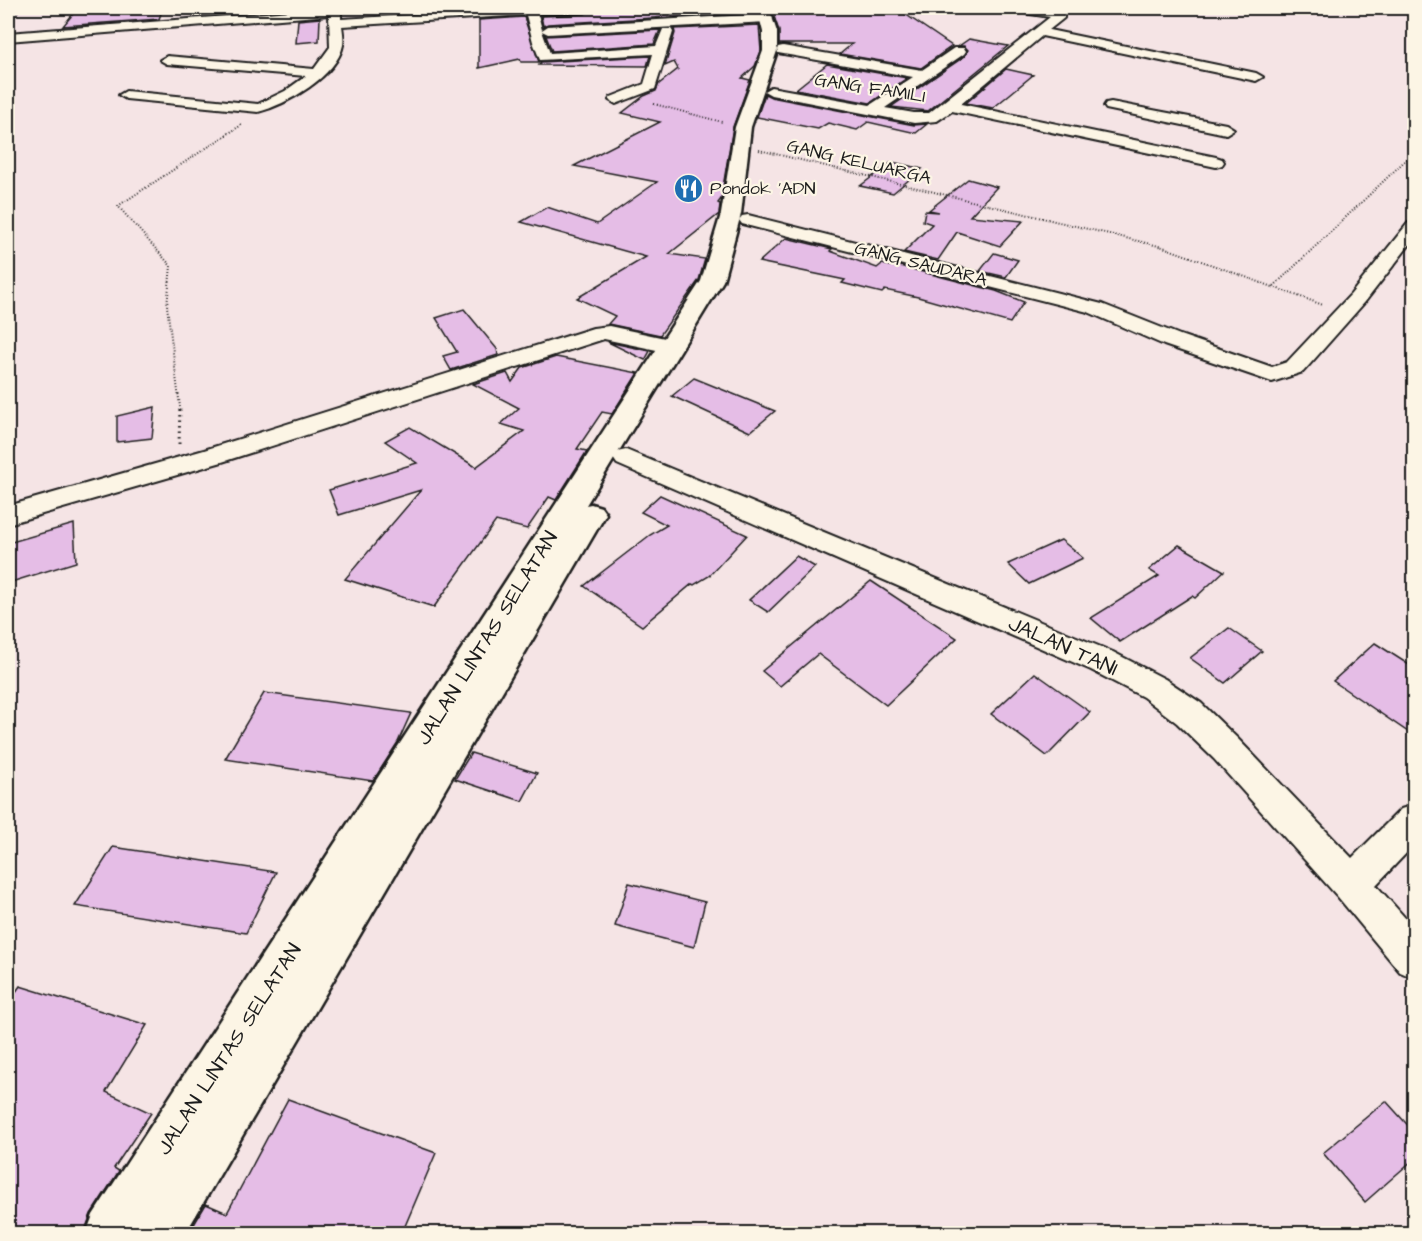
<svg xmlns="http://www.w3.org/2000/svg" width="1422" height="1241" viewBox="0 0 1422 1241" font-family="'Architects Daughter',sans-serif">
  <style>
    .building { fill: #e5bde6; stroke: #1c1c1c; stroke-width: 1.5 }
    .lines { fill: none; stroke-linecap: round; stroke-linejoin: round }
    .minor-casing { stroke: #1c1c1c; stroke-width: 4 }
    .highway-casing { stroke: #1c1c1c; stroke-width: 5 }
    .path-far2 { stroke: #1c1c1c; stroke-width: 1.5; stroke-dasharray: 1 2; stroke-linecap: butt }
    .path-far1 { stroke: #1c1c1c; stroke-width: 2; stroke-dasharray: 1 2; stroke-linecap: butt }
    .path { stroke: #1c1c1c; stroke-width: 3; stroke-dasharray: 1.5 4; stroke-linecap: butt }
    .minor { fill: #fcf5e5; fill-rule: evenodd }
    .highway { fill: #fcf5e5; fill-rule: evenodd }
    .labels { text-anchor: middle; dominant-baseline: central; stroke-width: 4.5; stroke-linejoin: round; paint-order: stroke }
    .far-street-label { font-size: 18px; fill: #1c1c1c; stroke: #fcf5e5 }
    .far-poi-label { font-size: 18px; fill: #1c1c1c; stroke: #fcf5e5; text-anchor: start }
    .street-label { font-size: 21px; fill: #1c1c1c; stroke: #fcf5e5 }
  </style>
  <rect width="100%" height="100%" fill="#f5e4e5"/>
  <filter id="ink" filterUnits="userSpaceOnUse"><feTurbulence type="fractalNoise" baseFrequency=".0167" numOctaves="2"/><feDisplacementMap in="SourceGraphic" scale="12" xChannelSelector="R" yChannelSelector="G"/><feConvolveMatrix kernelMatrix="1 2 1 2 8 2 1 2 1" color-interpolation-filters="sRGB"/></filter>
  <g filter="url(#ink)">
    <g class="building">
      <polygon points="82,8 163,8 159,19 63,26 77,9"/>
      <polygon points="657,8 657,15 725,10 723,8 755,8 756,12 548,24 543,26 541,16 585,14 593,9"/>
      <polygon points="771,8 896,8 952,46 921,68 840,54 852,44 779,44 779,31"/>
      <polygon points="524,17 539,62 521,62 520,59 479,68 479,20"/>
      <polygon points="320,18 319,41 296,43 298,20"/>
      <polygon points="759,25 761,51 755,66 742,78 750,80 733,127 721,199 718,203 720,204 719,214 669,254 705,259 699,280 660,335 608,324 615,316 577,298 646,257 521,222 547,207 597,224 657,182 574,166 660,122 622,113 644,96 656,91 659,84 678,69 674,62 665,66 675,33 674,29"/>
      <polygon points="660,30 654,44 552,51 546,36"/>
      <polygon points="969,39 1008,46 928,111 891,107 965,56 968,50 964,46 959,46"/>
      <polygon points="650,56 647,66 539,65 541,62"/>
      <polygon points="827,64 907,78 870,103 796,89"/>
      <polygon points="1006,69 1033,75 993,108 966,103"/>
      <polygon points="765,94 771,97 914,125 927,124 916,133 868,122 857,130 828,123 818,129 757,117"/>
      <polygon points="892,162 922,169 893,193 860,186"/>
      <polygon points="968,179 997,187 970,216 1023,221 1000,246 957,232 938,260 904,252 932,224 923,221 925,211 939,212 929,210"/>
      <polygon points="786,238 832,249 830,251 877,268 882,264 890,266 892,264 996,291 1024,302 1010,323 918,297 885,290 882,293 842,283 845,280 759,262"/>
      <polygon points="994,253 1018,260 1006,277 980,271"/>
      <polygon points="464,309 497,349 498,355 451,370 443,356 457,352 436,318"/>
      <polygon points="608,342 650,351 645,360"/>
      <polygon points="556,357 638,373 612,414 602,412 577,449 587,451 556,500 549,497 527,529 496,521 434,607 345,579 421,490 339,515 329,490 417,463 385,441 410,427 476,467 524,431 501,424 519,408 473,384 507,373 512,382 522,368"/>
      <polygon points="694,378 775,411 750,432 672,396"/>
      <polygon points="155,407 152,438 117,442 117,416"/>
      <polygon points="660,495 747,535 709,576 694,585 692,584 642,626 584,586 650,535 667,525 641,512"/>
      <polygon points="74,524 76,562 8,583 8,543"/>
      <polygon points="1061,540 1083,558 1029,584 1008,564"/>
      <polygon points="1179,545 1224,571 1195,598 1192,596 1120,642 1091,618 1159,576 1149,570"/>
      <polygon points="796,556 815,567 768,612 749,600"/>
      <polygon points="871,581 957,638 886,705 818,654 780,686 762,671"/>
      <polygon points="1229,628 1262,651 1225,683 1190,658"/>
      <polygon points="1375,643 1414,668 1414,736 1333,681"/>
      <polygon points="1035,673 1090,712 1047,756 991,714"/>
      <polygon points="264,693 411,713 398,742 373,781 225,759"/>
      <polygon points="471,753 537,773 522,801 455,779"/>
      <polygon points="113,847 276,872 246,933 75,906"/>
      <polygon points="629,883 705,902 694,947 615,926"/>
      <polygon points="20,986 147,1025 106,1092 151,1113 114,1168 119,1171 91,1214 84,1233 18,1233 8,1227 8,1003"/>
      <polygon points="288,1099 436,1153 402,1233 189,1233 206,1204 227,1213"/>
      <polygon points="1386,1101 1414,1132 1414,1159 1365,1202 1323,1153"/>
    </g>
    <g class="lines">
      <defs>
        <g id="minor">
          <polygon points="8,8 19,8 17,10 8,12"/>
          <path d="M329,8H341V19L531,8H591L585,12L538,14L542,30L548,26L767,14L773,18L767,22L548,34L542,31L550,53L656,46L663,29H671L673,32L655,89L616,104L609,100L611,97L644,84L653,54L540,60L533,42L526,15L342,26C343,32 344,39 343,45C337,76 286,105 258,112L126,99L119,95L126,91L258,104L285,91L306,76L167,64L160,60L167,56L314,69L330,47L329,15L8,41V33Z"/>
          <polygon points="1011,8 1036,8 1064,12 1064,18 1049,30 1256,73 1263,77 1256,81 1042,36 961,104 1216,157 1222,159 1224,162 1222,165 1216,167 952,111 937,121 914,123 771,95 764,91 771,87 870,105 913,77 778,53 777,50 778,47 783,46 922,70 954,48 964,48 966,51 964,54 885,108 914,113 929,113 1050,17 1017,12"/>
          <polygon points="1111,102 1226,124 1234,129 1226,134 1106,109 1104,106 1106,103"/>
          <polygon points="748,215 1102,304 1180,335 1272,367 1287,362 1351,294 1408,223 1414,222 1414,239 1365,302 1303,372 1272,382 1164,345 1088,312 742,224 739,220 742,216"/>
          <polygon points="609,326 679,341 682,346 679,351 671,353 604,339 222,462 8,524 8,506 204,450 593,328"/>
          <polygon points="626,450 1113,652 1165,679 1201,703 1238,739 1352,858 1401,809 1414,805 1414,845 1376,885 1414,928 1414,978 1400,972 1338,897 1214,759 1177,723 1143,697 1091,670 617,464 613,458 617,452"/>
        </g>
        <polygon id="highway" points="757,8 769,8 777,32 777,51 751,127 741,214 723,281 586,505 591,504 601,507 606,514 185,1234 86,1234 93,1215 701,281 721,214 735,127 763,51 763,32"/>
      </defs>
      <use href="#minor" class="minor-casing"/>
      <use href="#highway" class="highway-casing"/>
      <polyline class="path-far2" points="654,104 659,105"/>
      <g class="path-far1">
        <polyline points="654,104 722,122"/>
        <polyline points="759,150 1163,247 1273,287 1414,152"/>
        <polyline points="1273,287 1323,305"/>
        <polyline points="180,407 167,306 171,266 118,206 243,124"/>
      </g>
      <polyline class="path" points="179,444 180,406"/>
      <use href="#minor" class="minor"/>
      <use href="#highway" class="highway"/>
    </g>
  </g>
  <defs>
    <symbol id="restaurant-disc" viewBox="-11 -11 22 22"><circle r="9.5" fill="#1f6fb2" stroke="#fcf5e5"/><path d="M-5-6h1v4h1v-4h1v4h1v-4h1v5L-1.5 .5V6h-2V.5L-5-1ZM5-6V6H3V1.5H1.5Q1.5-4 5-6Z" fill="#fff"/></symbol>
  </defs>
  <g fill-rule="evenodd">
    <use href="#restaurant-disc" x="672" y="172" width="33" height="33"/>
  </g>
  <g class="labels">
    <g class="far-street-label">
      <text transform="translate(870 88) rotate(9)">GANG FAMILI</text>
      <text transform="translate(859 162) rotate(13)">GANG KELUARGA</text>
      <text transform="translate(921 264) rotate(14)">GANG SAUDARA</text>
    </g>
    <g class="far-poi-label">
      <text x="710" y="188">Pondok 'ADN</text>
    </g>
    <g class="street-label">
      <text transform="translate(487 638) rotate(-58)">JALAN LINTAS SELATAN</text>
      <text transform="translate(1063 646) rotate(24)">JALAN TANI</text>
      <text transform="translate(229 1049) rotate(-57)">JALAN LINTAS SELATAN</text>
    </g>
  </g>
  <rect width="1422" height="1241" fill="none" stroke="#fcf5e5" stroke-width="30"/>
  <rect x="15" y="15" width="1392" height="1211" fill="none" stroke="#1c1c1c" stroke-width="2" filter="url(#ink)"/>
</svg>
